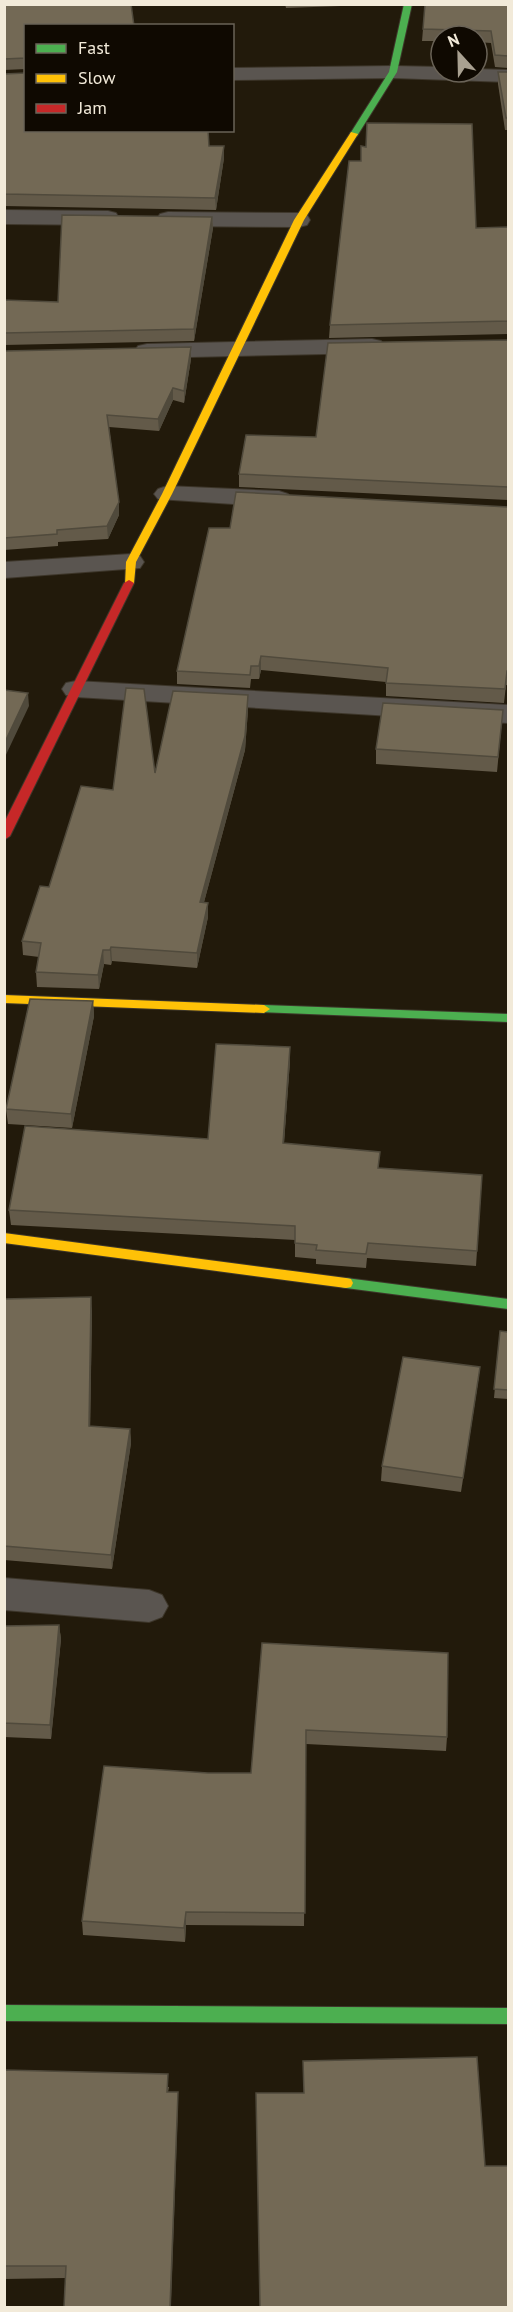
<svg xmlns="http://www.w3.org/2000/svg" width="513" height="2312" viewBox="0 0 513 2312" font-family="'PT Sans',sans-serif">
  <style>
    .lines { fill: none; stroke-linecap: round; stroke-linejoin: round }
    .street-casing { stroke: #3d362a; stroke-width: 2 }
    .fast-casing { stroke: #3d362a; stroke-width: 2 }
    .slow-casing { stroke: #3d362a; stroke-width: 2 }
    .jam-casing { stroke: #3d362a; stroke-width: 2 }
    .street { fill: #5a5550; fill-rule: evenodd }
    .fast { fill: #4caf50; fill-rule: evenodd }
    .slow { fill: #ffc107; fill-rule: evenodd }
    .jam { fill: #c62828; fill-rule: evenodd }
    .wall { fill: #635a49 }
    .shaded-wall { fill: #504a3c }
    .building { fill: #736955; stroke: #504a3c; stroke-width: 1.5 }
  </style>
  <rect width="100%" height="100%" fill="#221a0b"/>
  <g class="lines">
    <defs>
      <g id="street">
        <polygon points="393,66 441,67 441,72 477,72 477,69 508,70 508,82 393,78 232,80 232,68"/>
        <polygon points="4,210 108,211 116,213 119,218 116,223 108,225 4,224"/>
        <polygon points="168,212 299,213 307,215 310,220 307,225 299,227 168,226 160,224 157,219 160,214"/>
        <polygon points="372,339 381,341 384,346 381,351 372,353 147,358 138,356 135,351 138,346 147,344"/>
        <polygon points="167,486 279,491 288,494 292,499 288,504 279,507 158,499 154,494 158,489"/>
        <polygon points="131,554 140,556 144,562 140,568 4,578 4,562"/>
        <polygon points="76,681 508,705 508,723 76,697 66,695 62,689 66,683"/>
        <polygon points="4,1578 149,1590 162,1595 168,1606 162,1617 149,1622 4,1610"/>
      </g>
      <g id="fast">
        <polygon points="404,4 412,4 397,72 357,136 351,136 350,134 389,72"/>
        <polygon points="264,1005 508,1014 508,1022 259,1012 258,1009"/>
        <polygon points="346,1278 508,1299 508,1309 346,1288 341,1287 339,1283 341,1279"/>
        <polygon points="4,2005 508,2008 508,2024 4,2021"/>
      </g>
      <g id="slow">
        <polygon points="351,132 358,134 304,220 172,494 136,562 134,583 129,586 125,585 126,562 162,494 294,220"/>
        <polygon points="4,995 264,1005 270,1009 264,1013 4,1003"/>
        <polygon points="4,1233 346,1278 351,1279 353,1283 351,1287 346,1288 4,1243"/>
      </g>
      <polygon id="jam" points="129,580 134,583 10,836 4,840 4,823 124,583"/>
    </defs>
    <use href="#street" class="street-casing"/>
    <use href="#fast" class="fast-casing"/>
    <use href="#slow" class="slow-casing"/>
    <use href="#jam" class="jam-casing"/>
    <use href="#street" class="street"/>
    <use href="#fast" class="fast"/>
    <use href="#slow" class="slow"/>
    <use href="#jam" class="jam"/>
  </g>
  <g class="wall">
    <polygon points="4,4 26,26 26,69 4,70"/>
    <polygon points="285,4 396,4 286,8"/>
    <polygon points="508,4 508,68 495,67 491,43 477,42 477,36 441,36 441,41 422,41 423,29"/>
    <polygon points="498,72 508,72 508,130 505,130 498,84"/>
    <polygon points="4,74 26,130 209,146 224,158 216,210 4,206"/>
    <polygon points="361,161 476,228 508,227 508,334 329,338 330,325"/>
    <polygon points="212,217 213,228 194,341 4,345 4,300 58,302"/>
    <polygon points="508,340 508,500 239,487 239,474 316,437"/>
    <polygon points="191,347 191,359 184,403 173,400 159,431 109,427 119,502 119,515 108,539 58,542 58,546 4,550 4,351"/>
    <polygon points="508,507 508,685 506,685 504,703 386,696 386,682 261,670 259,679 251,679 250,688 177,684 177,671 230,528"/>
    <polygon points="248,710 245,750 204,902 208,917 197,968 112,961 111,965 104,964 99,989 37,987 36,972 39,957 23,955 22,941 49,887 113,790 155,773"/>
    <polygon points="503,710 497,772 376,764 376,749"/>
    <polygon points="93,1001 94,1016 72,1128 8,1124 6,1109"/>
    <polygon points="290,1061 284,1143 380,1168 482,1175 476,1266 367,1258 366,1268 316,1264 316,1259 295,1257 295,1240 11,1225 9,1210 208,1139"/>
    <polygon points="4,1299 92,1311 90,1426 130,1429 131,1443 112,1569 4,1560"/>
    <polygon points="500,1331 508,1332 508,1399 494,1398"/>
    <polygon points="480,1367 478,1382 461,1492 381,1481 382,1466"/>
    <polygon points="59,1625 61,1639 51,1739 4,1737 4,1626"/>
    <polygon points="262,1643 447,1737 446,1751 306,1744 304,1926 186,1925 185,1942 83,1935 82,1921 208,1773 251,1773"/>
    <polygon points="4,2070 169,2087 168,2092 178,2105 66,2278 4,2279"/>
  </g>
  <g class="shaded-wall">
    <polygon points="224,146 224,158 216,210 215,198"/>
    <polygon points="212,217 213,228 194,341 194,329"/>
    <polygon points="191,347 191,359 184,403 184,391"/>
    <polygon points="173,388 173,400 159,431 158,419"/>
    <polygon points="119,502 119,515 108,539 107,526"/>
    <polygon points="261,656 261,670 259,679 259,666"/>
    <polygon points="28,693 29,706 4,759 4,744"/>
    <polygon points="248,695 248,710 245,750 200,917 200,902"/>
    <polygon points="208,903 208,917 197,968 197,953"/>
    <polygon points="111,947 112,961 111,965 110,950"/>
    <polygon points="103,950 104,964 99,989 98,975"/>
    <polygon points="93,1001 94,1016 72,1128 71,1114"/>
    <polygon points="290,1047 290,1061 283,1157 283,1143"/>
    <polygon points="91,1297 92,1311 90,1440 89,1426"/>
    <polygon points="480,1367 478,1382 461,1492 463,1478"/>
    <polygon points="130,1429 131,1443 112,1569 111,1555"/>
    <polygon points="59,1625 61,1639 51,1739 50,1725"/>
    <polygon points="186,1912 186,1925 185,1942 184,1928"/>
    <polygon points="178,2092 178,2105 171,2307 170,2307"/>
  </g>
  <g class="building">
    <polygon points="4,4 131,4 134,26 26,26 26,58 4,59"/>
    <polygon points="425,4 508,4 508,56 495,55 491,31 423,29"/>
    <polygon points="498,72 508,72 508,118 506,118"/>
    <polygon points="26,73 26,130 208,130 209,146 224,146 215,198 4,194 4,74"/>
    <polygon points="367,123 472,124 476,228 508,227 508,321 330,325 349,161 361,161 361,146 366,147"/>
    <polygon points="62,215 212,217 194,329 4,333 4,300 58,302"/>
    <polygon points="508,340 508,487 239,474 246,435 316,437 328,343"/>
    <polygon points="191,347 184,391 173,388 158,419 107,415 119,502 107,526 57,530 57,534 4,538 4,351"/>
    <polygon points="236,492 508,507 508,671 507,671 505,689 386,683 388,668 261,656 259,666 251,666 250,675 177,671 209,528 230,528"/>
    <polygon points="126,688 144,689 155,773 173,691 248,695 245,736 200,902 208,903 197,953 111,947 110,950 103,950 98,975 36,972 41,943 22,941 40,886 49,887 81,786 113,790"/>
    <polygon points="4,690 28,693 4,744"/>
    <polygon points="383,703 503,710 498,757 376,749"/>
    <polygon points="30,999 93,1001 71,1114 6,1109"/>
    <polygon points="216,1044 290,1047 283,1143 380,1152 378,1168 482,1175 477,1251 368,1243 366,1254 316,1250 317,1245 295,1243 295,1226 9,1210 25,1126 208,1139"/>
    <polygon points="91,1297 89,1426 130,1429 111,1555 4,1546 4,1299"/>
    <polygon points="500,1331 508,1332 508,1390 494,1389"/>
    <polygon points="403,1357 480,1367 463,1478 382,1466"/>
    <polygon points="59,1625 50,1725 4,1723 4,1626"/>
    <polygon points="262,1643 448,1653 447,1737 306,1730 305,1913 186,1912 184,1928 82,1921 104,1766 208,1773 251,1773"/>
    <polygon points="477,2057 485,2166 508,2166 508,2307 260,2307 256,2093 304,2093 303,2061"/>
    <polygon points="4,2070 168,2074 167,2092 178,2092 170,2307 64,2307 66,2266 4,2266"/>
  </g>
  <rect width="513" height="2312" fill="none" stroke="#f2ead9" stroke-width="12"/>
  <rect x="24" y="24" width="210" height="108" fill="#0f0901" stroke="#6a6357" stroke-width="1.5"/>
  <rect x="36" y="44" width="30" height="9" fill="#4caf50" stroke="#6a6357" stroke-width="1.5"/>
  <text x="78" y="54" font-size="18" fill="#f2ead9">Fast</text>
  <rect x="36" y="74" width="30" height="9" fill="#ffc107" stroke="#6a6357" stroke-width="1.5"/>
  <text x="78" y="84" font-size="18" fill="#f2ead9">Slow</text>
  <rect x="36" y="104" width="30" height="9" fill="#c62828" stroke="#6a6357" stroke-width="1.5"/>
  <text x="78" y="114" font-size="18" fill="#f2ead9">Jam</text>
  <g transform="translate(459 54) rotate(338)"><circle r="28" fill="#0f0901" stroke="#6a6357" stroke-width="1.5"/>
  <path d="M0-4.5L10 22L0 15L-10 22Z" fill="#a9a191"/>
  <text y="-9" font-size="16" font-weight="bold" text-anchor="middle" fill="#f2ead9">N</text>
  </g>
</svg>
